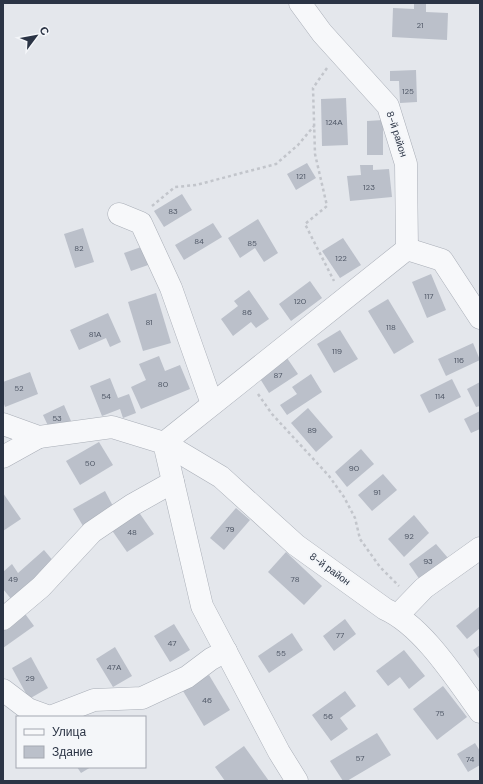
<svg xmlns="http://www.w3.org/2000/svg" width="483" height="784" viewBox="0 0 483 784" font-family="'DM Sans',sans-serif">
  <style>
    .building { fill: #bbc0ca }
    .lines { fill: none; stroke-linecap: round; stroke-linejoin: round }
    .street-casing { stroke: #a9aeb7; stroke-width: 23 }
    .path { stroke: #c2c5cb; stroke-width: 2.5; stroke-dasharray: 3 3; stroke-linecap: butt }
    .street { stroke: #f7f8fa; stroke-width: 22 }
    .labels { text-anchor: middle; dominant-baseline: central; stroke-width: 4; stroke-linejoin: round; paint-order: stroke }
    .number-label { font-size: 8px; fill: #4f5766 }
    .street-label { font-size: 10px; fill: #2b3445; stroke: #f4f6f9 }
  </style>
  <rect width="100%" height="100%" fill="#e4e7ec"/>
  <g class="building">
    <polygon points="414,3 426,3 426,12 448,13 447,40 392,37 393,8 414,9"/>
    <polygon points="416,70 417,102 400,103 399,81 390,81 390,71"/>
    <polygon points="346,98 348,145 322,146 321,99"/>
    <polygon points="383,120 383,155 367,155 367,121"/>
    <polygon points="307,163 316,178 296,190 287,174"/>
    <polygon points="360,165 373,165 373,170 389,169 392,197 350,201 347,176 361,175"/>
    <polygon points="182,194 192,210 164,227 154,211"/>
    <polygon points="258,219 278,253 264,262 255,248 240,258 228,238"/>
    <polygon points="213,223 222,237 184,260 175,245"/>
    <polygon points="83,228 94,262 75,268 64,234"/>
    <polygon points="343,238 361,265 340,278 322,251"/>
    <polygon points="144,246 151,264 131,271 124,253"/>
    <polygon points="431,274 446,310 427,318 412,282"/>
    <polygon points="310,281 322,298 291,321 279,304"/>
    <polygon points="249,290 269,319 256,328 251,322 233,336 221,319 238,306 234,301"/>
    <polygon points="156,293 171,343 143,351 128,302"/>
    <polygon points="388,299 414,342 394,354 368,311"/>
    <polygon points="108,313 121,342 110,347 106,338 79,350 70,330"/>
    <polygon points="340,330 358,359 334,373 317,344"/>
    <polygon points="473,343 480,360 446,376 438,359"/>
    <polygon points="159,356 165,371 180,365 190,389 141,409 131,387 146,380 139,364"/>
    <polygon points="287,358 298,374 269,393 259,377"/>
    <polygon points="30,372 38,394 5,407 3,401 3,382"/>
    <polygon points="311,374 322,392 287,415 280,405 297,394 292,387"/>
    <polygon points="110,378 118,398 129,394 136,413 123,418 120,409 102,416 90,386"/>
    <polygon points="452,379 461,397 429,413 420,395"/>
    <polygon points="480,382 480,406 476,407 467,389"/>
    <polygon points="64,405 71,421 50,430 43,415"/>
    <polygon points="308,408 333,437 316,452 291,423"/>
    <polygon points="480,411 480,429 471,433 464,419"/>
    <polygon points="99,442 113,465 80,485 66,461"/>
    <polygon points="361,449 374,464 347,487 335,472"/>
    <polygon points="383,474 397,490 372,511 358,495"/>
    <polygon points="105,491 114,508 83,526 73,509"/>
    <polygon points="3,493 21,519 3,531"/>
    <polygon points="236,508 250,520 224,550 210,538"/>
    <polygon points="138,511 154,534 127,552 111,529"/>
    <polygon points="414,515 429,533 404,557 388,539"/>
    <polygon points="436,544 448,558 420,580 409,564"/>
    <polygon points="44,550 55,563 12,600 3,589 3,572 12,564 18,573"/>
    <polygon points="286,552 322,586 304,605 268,572"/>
    <polygon points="480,606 480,628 467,639 456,626"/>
    <polygon points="23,611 34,626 3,648 3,626"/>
    <polygon points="345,619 356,634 334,651 323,636"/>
    <polygon points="174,624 190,650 170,662 154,636"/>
    <polygon points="292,633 303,650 269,673 258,656"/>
    <polygon points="480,645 480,660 473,650"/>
    <polygon points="115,647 132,676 113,687 96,659"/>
    <polygon points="404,650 425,676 409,689 400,677 388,686 376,671"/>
    <polygon points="31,657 48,688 29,699 12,668"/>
    <polygon points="209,675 230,710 204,726 183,691"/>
    <polygon points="443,686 467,717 437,740 413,709"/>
    <polygon points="345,691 356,706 340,718 348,729 331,741 312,715"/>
    <polygon points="377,733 391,755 347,781 343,781 330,761"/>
    <polygon points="475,743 480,751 480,765 468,772 457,754"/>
    <polygon points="244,746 269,781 225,781 215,767"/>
    <polygon points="77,767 91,767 81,773"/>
  </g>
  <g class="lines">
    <defs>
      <g id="street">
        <path d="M300,3L322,33L388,106L406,164L407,249L164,443L221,477L296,545L385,609C423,626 456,679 480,712"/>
        <polyline points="119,214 141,223 171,288 212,404"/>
        <polyline points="407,249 442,260 480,318"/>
        <polyline points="3,424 39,437 112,427 164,443 202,606 279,752 297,781"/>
        <polyline points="3,457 39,437"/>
        <polyline points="398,615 424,588 480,548"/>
        <polyline points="3,619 41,587 92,532 132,505 173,482"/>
        <polyline points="3,690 28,709 50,717 94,700 142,698 187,677 211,659 226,651"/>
      </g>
    </defs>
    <use href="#street" class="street-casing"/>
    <g class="path">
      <polyline points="327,68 313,88 315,154 327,206 305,224 334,281"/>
      <polyline points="152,206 175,187 196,185 276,164 298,145 314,126"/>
      <polyline points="258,394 272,414 329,476 344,497 355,518 360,539 380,567 399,586"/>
    </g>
    <use href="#street" class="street"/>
  </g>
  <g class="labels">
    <g class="number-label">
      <text x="420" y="25">21</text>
      <text x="408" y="91">125</text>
      <text x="334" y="122">124А</text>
      <text x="301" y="176">121</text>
      <text x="369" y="187">123</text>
      <text x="173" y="211">83</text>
      <text x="199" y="241">84</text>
      <text x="252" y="243">85</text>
      <text x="79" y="248">82</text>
      <text x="341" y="258">122</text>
      <text x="429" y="296">117</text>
      <text x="300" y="301">120</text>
      <text x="247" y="312">86</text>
      <text x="149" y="322">81</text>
      <text x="391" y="327">118</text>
      <text x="95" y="334">81А</text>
      <text x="337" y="351">119</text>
      <text x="459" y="360">116</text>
      <text x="278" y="375">87</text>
      <text x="163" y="384">80</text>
      <text x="19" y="388">52</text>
      <text x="106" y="396">54</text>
      <text x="440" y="396">114</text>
      <text x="57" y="418">53</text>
      <text x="312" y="430">89</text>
      <text x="90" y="463">50</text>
      <text x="354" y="468">90</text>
      <text x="377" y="492">91</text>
      <text x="230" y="529">79</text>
      <text x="132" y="532">48</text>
      <text x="409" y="536">92</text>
      <text x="428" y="561">93</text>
      <text x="13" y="579">49</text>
      <text x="295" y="579">78</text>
      <text x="340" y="635">77</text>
      <text x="172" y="643">47</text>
      <text x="281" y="653">55</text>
      <text x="114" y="667">47А</text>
      <text x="30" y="678">29</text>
      <text x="207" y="700">46</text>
      <text x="440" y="713">75</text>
      <text x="328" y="716">56</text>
      <text x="360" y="758">57</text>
      <text x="470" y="759">74</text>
    </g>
    <g class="street-label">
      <text transform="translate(397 134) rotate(72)">8-й район</text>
      <text transform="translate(330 569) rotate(36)">8-й район</text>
    </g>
  </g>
  <rect width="483" height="784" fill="none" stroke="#2b3445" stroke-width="8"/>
  <rect x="16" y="716" width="130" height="52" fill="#f4f6f9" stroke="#a4a8b1"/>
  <rect x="24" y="729" width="20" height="6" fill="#f7f8fa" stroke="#a4a8b1"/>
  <text x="52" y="736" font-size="12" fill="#2b3445">Улица</text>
  <rect x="24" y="746" width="20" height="12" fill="#bbc0ca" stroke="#a4a8b1"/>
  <text x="52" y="756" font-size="12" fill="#2b3445">Здание</text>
  <g transform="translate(36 36) rotate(58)" stroke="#f4f6f9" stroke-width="3" paint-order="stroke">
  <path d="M0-3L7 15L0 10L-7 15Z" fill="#2b3445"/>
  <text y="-6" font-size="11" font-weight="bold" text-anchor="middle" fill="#2b3445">С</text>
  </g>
</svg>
